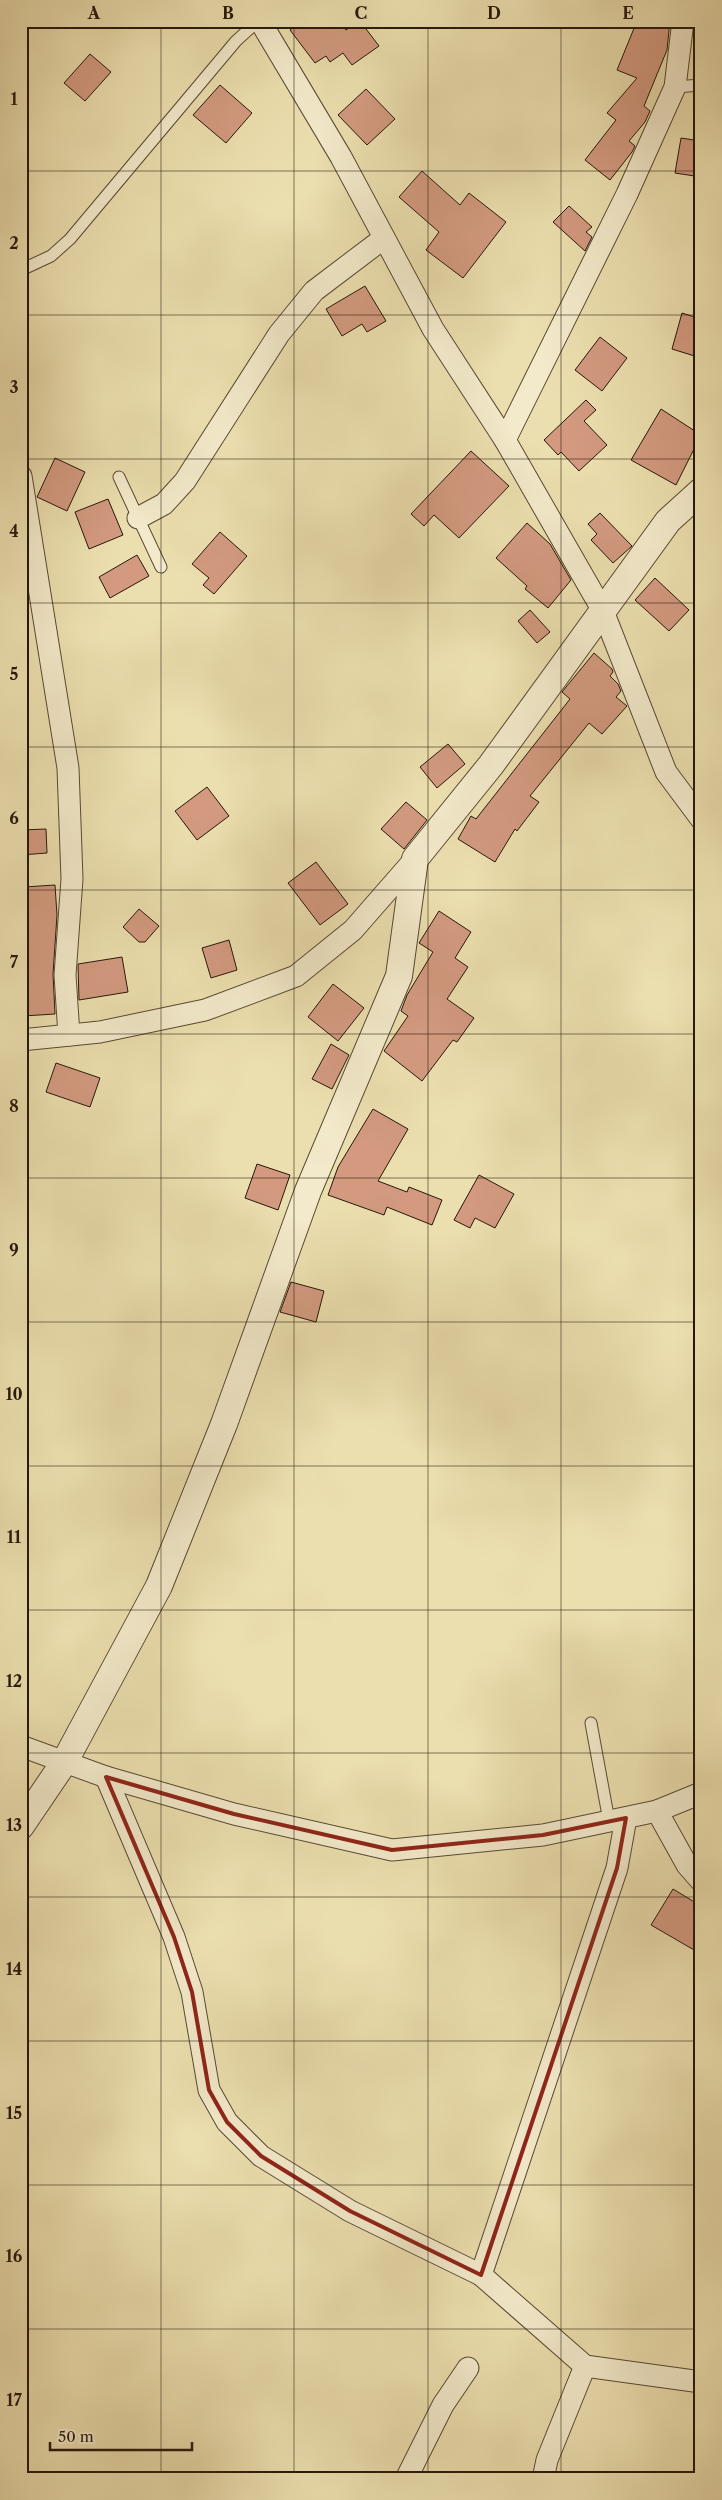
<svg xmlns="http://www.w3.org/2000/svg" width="722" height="2500" viewBox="0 0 722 2500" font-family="'Libre Caslon Text',serif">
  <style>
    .building { fill: #d39a80; stroke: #26170a }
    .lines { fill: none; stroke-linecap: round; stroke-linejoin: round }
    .service-casing { stroke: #584933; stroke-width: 13 }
    .minor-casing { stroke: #584933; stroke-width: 23 }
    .tertiary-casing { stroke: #584933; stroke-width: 28 }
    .service { stroke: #f3eacb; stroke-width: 11 }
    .minor { stroke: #f3eacb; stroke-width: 21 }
    .tertiary { stroke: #f3eacb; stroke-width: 26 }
    .marked { fill: none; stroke: #8f2418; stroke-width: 4; stroke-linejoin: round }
    .grid { fill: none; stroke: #26170a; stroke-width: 1; stroke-opacity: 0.55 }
    .neatline { fill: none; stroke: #26170a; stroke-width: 2 }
    .grid-label { font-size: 16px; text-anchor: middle; font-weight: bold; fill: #26170a }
  </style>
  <rect width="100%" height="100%" fill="#ecdfaf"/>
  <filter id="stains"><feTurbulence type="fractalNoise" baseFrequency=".004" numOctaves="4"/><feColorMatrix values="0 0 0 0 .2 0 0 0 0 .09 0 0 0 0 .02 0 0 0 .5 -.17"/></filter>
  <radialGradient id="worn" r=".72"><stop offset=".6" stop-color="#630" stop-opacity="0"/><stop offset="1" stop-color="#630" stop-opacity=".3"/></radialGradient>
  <g class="building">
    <polygon points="302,21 340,21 346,30 360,21 379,46 352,65 343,53 330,62 326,56 315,63 290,30"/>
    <polygon points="637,21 670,21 667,50 644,106 650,111 645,122 629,141 635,146 632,152 610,180 585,160 616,120 607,113 637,78 617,70"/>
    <polygon points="90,54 111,72 85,101 64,83"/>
    <polygon points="220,85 252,113 226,143 193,115"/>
    <polygon points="366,89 395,119 367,145 338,115"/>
    <polygon points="681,138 701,141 701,177 675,173"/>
    <polygon points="422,171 460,205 469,193 506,222 463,278 426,250 439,232 399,197"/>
    <polygon points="569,206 592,227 586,232 592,237 585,251 553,222"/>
    <polygon points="365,286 386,321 367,332 362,324 342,336 326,309"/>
    <polygon points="682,313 701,319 701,358 672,349"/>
    <polygon points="600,337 627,358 602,391 575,370"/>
    <polygon points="586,400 596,410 584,421 607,445 579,471 561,452 558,455 544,440"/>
    <polygon points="661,409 701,435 676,485 631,460"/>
    <polygon points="471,451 509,486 459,538 434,515 424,526 411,514"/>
    <polygon points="55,458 85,472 67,511 37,497"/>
    <polygon points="108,499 123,535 89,549 75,512"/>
    <polygon points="600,513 632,546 613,563 591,540 597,534 588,524"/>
    <polygon points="527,523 550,544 571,580 548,608 525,589 527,586 496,558"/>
    <polygon points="220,532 247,556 214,594 203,585 209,578 192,564"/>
    <polygon points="137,555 149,576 110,598 99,577"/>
    <polygon points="655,578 689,610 669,631 635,600"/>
    <polygon points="530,610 550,632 537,643 518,621"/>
    <polygon points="594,653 612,669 613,672 610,676 618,684 621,691 616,697 627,706 602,734 589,723 530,796 539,802 517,831 515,829 495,862 458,839 471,816 476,819 570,699 562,692"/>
    <polygon points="448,744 465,764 437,788 420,767"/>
    <polygon points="207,787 229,816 197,840 175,811"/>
    <polygon points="406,802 427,820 404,849 381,829"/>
    <polygon points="46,829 47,853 21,855 21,830"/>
    <polygon points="316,862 348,904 320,925 288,883"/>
    <polygon points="55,885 57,915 53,974 55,1014 23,1016 21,937 27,936 24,887"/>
    <polygon points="139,909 159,926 145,942 139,942 123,927"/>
    <polygon points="439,911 471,932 455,958 468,967 447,999 474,1018 457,1042 453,1040 422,1081 384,1051 408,1016 401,1011 407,995 433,952 419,943"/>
    <polygon points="229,940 237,970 211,978 202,948"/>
    <polygon points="122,957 128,992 79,1000 78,964"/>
    <polygon points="333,984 364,1008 338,1041 308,1017"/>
    <polygon points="331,1044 349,1055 332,1089 312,1079"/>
    <polygon points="56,1063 100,1078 90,1107 46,1092"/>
    <polygon points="373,1109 408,1129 378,1181 407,1192 409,1187 442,1200 432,1225 387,1207 384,1215 328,1195 338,1167"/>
    <polygon points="257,1164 290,1175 278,1210 245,1198"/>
    <polygon points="479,1175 514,1194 495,1228 475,1218 470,1228 454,1220"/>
    <polygon points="291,1282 324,1291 316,1322 280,1312"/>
    <polygon points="673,1889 701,1906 701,1954 651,1925"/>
  </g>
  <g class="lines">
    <defs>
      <g id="service">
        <polyline points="675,87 701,85"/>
        <polyline points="21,270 51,256 70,239 236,41 258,21"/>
        <polyline points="119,477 161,567"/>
        <polyline points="591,1723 609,1821"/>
      </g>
      <g id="minor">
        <polyline points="260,21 341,157 433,329 505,440 603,611 666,772 701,819"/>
        <polyline points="505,440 627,194 675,87 683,21"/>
        <polyline points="21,476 68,768 72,879 65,975 69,1035"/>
        <polyline points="138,518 164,504 185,481 279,334 314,291 384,238"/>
        <polyline points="21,1040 100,1032 205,1010 296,976 353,930 415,859"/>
        <polyline points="21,1746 106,1777 234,1814 392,1850 543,1835 657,1811 701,1793"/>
        <polyline points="106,1777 174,1937 192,1992 209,2090 227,2122 261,2156 350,2211 481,2275 585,2366 701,2382"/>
        <polyline points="657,1811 687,1865 701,1881"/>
        <polyline points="481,2275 617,1868 626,1818"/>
        <polyline points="406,2479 443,2405 468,2368"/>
        <polyline points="543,2479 547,2460 585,2366"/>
      </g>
      <polyline id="tertiary" points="21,1826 65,1761 159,1586 224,1424 308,1191 399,976 415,859 491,765 668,521 701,491"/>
    </defs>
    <use href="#service" class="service-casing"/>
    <use href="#minor" class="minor-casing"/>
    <use href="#tertiary" class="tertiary-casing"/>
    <use href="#service" class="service"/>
    <use href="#minor" class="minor"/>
    <use href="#tertiary" class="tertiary"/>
  </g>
  <path class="marked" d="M106,1777L234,1814L392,1850L543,1835L626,1818L617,1868L481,2275L350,2211L261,2156L227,2122L209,2090L192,1992L174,1937Z"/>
  <path class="grid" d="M161,21V2479M294,21V2479M428,21V2479M561,21V2479M21,171H701M21,315H701M21,459H701M21,603H701M21,747H701M21,890H701M21,1034H701M21,1178H701M21,1322H701M21,1466H701M21,1610H701M21,1753H701M21,1897H701M21,2041H701M21,2185H701M21,2329H701"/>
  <rect width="722" height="2500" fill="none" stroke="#ecdfaf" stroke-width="55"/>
  <path d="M50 2442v8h142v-8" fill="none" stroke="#26170a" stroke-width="2.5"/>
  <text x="58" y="2442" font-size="15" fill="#26170a" stroke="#f3eacb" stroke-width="4" paint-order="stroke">50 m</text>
  <rect x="28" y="28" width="666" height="2444" class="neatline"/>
  <g class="grid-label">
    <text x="94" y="19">A</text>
    <text x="228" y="19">B</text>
    <text x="361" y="19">C</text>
    <text x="494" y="19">D</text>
    <text x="628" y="19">E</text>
    <text x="14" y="105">1</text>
    <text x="14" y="249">2</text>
    <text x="14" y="393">3</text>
    <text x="14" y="537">4</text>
    <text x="14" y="680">5</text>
    <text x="14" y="824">6</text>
    <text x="14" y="968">7</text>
    <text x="14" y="1112">8</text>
    <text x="14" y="1256">9</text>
    <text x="14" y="1400">10</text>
    <text x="14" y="1543">11</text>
    <text x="14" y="1687">12</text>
    <text x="14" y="1831">13</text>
    <text x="14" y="1975">14</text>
    <text x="14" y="2119">15</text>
    <text x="14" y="2262">16</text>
    <text x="14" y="2406">17</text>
  </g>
  <rect width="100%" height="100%" filter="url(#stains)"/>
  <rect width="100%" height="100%" fill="url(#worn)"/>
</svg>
